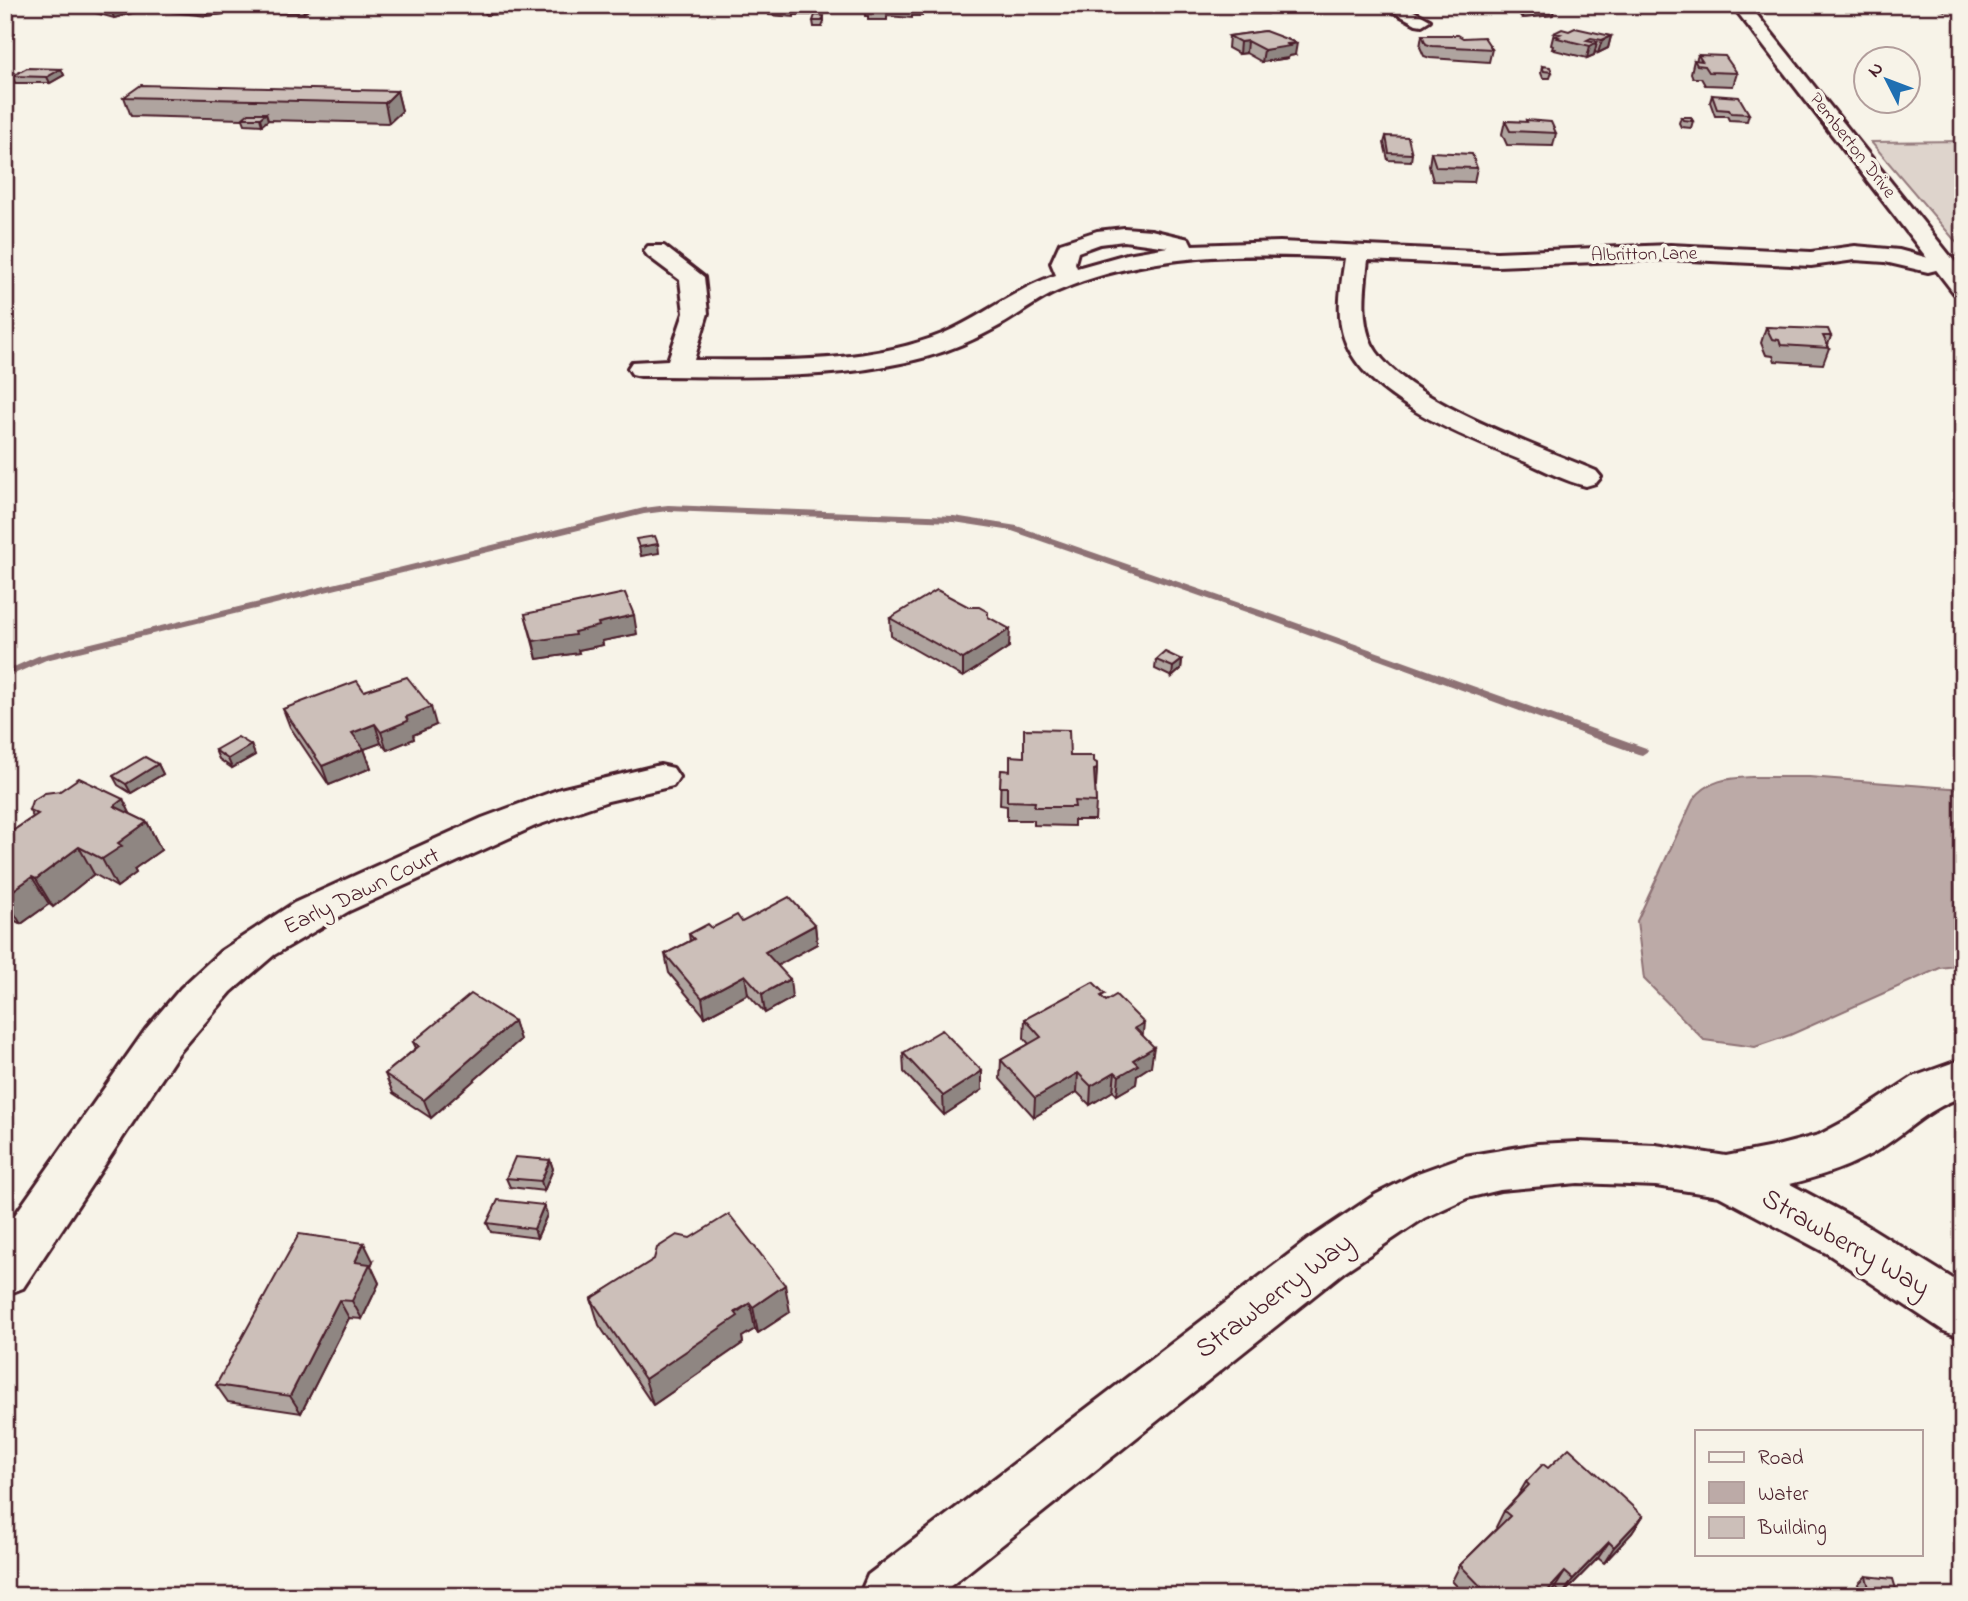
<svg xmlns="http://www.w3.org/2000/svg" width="1968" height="1601" viewBox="0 0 1968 1601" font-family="'Indie Flower',sans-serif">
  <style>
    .green { fill: #ded4cc; stroke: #947a7c; stroke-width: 2 }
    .water { fill: #bcaaa7; stroke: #8e7275; stroke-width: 2 }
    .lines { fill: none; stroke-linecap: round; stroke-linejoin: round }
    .stream { fill: #8e7275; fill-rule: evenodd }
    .street-casing { stroke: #4a1f2b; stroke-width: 6 }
    .secondary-casing { stroke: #4a1f2b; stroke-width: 6 }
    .street { fill: #f7f3e8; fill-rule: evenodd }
    .secondary { fill: #f7f3e8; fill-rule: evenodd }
    .wall { fill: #afa49f; stroke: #4a1f2b; stroke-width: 2 }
    .shaded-wall { fill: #8f8682; stroke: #4a1f2b; stroke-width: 2 }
    .building { fill: #ccbfb9; stroke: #4a1f2b; stroke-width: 2 }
    .labels { text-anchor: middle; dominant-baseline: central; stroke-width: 7; stroke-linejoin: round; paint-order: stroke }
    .far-street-label { font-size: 19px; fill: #4a1f2b; stroke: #f7f3e8 }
    .street-label { font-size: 23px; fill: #4a1f2b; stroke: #f7f3e8 }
    .near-street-label { font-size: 28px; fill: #4a1f2b; stroke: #f7f3e8 }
  </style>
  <rect width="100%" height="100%" fill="#f7f3e8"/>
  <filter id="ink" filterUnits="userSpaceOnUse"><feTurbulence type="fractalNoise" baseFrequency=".0143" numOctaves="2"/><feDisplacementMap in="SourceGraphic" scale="14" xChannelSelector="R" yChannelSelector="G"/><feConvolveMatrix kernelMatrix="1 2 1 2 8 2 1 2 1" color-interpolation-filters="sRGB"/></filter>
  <g filter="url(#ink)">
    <polygon class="green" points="1963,141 1963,250 1871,142"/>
    <path class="water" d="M1752,777H1809L1963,789V965L1940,968L1790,1035L1755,1047L1704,1040L1644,979L1637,921L1693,800C1707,780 1729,778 1752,777Z"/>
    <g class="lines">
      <polygon class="stream" points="668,505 954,516 1017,526 1280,617 1646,748 1648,751 1642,755 1638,754 1272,621 1012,531 954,522 668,511 644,514 46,660 5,678 5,671 38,656 644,508"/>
      <defs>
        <g id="street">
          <polygon points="1381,5 1403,5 1430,20 1422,25 1416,24"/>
          <path d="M1124,228L1151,230L1189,239L1192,245L1280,242L1497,252L1670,245L1811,252L1855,246L1899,250L1936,260L1940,265L1936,270L1928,272L1885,262L1855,260L1811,266L1670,259L1497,266L1368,260C1365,285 1360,320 1372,344C1399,399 1540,447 1596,471L1601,477L1596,483L1586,486C1565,481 1546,471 1526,462C1472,440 1370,402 1346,343C1335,318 1341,285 1345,258C1249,253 1148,252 1058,291C1037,300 1019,315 999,326C976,339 951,350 926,357C834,382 735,376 641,376L632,374L628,368L632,362L668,360L684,313L680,280L648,256L644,251L648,246H664L704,277L708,313L694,360C775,360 865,365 942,334C982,317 1015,289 1056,275L1051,263L1060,243L1097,231ZM1124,241L1168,247L1127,254L1077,268L1075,263L1078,252L1100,244Z"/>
          <polygon points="660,765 673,768 679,777 673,786 608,801 535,826 349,911 274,955 231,992 178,1054 23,1288 5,1295 5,1229 146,1029 181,988 221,951 294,903 482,818 560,789"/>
          <path d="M1963,1059V1097C1931,1106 1908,1131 1881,1148C1853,1166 1822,1176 1790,1184L1863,1223L1963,1285V1338L1944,1331L1828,1254L1719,1196L1656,1186L1578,1183L1500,1190L1467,1198L1424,1218L1345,1271L938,1596H859L868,1575L1309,1239L1375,1195L1418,1173L1465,1156L1538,1144L1578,1142L1656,1145L1726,1156L1773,1147L1819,1135L1849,1119L1913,1077Z"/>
        </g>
        <polygon id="secondary" points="1732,5 1749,5 1963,272 1963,295 1954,293"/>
      </defs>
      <use href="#street" class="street-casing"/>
      <use href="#secondary" class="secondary-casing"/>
      <use href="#street" class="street"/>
      <use href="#secondary" class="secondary"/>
    </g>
    <g class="wall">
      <polygon points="86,5 146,5 147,9 114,18 88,11"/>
      <polygon points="170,5 239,5 223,14 207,16 172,12"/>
      <polygon points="249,5 315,5 304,13 251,13"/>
      <polygon points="479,5 539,5 540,12 486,15 485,12 480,12"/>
      <polygon points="593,5 641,5 640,8 593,7"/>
      <polygon points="684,5 740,5 740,6 684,8"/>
      <polygon points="769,5 813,5 811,15 794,15 794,17 769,15"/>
      <polygon points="864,5 922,5 922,16 912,16 912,18 887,16 887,20 868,20 868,16 865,16"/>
      <polygon points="1238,5 1273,5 1272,8 1269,8 1268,14 1249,14 1246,8 1237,7"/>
      <polygon points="1938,5 1963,5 1963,10 1945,11 1937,7"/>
      <polygon points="1519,6 1553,15 1522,18 1517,11"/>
      <polygon points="824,16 824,22 822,27 814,27 813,21"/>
      <polygon points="1265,31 1295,55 1289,56 1288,58 1262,62 1246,53 1239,54 1228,48 1229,36"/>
      <polygon points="1569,31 1611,36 1608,48 1598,53 1595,52 1594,55 1587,58 1554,50 1555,49 1552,49 1553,46 1551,45 1554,33"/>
      <polygon points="1422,35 1463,38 1492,49 1489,62 1430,58 1424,56 1420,47"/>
      <polygon points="1698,55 1737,73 1733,86 1705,85 1701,78 1693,78 1691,73 1694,60 1696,61"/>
      <polygon points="1542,66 1552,72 1550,78 1543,78 1541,73"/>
      <polygon points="61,69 64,75 50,83 15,83 12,76"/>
      <polygon points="397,91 402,111 389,123 268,120 262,125 245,124 243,119 131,116 124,97"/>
      <polygon points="1712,95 1749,114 1747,121 1729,120 1727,116 1715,116 1710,102"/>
      <polygon points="1681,117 1693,121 1691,128 1681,127 1679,123"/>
      <polygon points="1526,120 1556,133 1553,146 1507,145 1502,134 1505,121 1526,122"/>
      <polygon points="1386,136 1412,154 1411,161 1388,160 1384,143"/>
      <polygon points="1431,152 1477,168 1474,182 1433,181 1429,166"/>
      <polygon points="1766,327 1831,336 1828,345 1829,348 1823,364 1775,361 1773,356 1766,355 1761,343"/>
      <polygon points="525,614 637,634 602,641 603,645 578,650 579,653 537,659"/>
      <polygon points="988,617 1009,647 963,677 891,636 890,618"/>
      <polygon points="1156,660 1182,660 1181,669 1172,677 1155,669"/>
      <polygon points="364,691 436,725 413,735 414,739 387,750 381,743 364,749 371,768 329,785 290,727 283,709"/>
      <polygon points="251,745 255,755 232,768 219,759 215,750"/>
      <polygon points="1070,756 1093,761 1097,769 1095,788 1096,802 1095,820 1074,820 1074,826 1034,825 1034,820 1007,820 1007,806 1000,805 1001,770 1010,771"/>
      <polygon points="158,764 163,774 131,793 118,785 113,776"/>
      <polygon points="123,799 130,814 147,822 161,850 134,869 136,873 117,887 94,874 53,907 49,904 21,924 5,915 5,836 33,817 29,810"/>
      <polygon points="742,922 815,925 817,944 777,965 792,998 765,1013 748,994 705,1017 669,973 665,954 690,941 689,934"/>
      <polygon points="1104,999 1143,1036 1151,1066 1137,1075 1136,1084 1117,1095 1113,1091 1090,1105 1077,1092 1034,1117 1000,1079 1001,1060 1029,1044 1024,1038 1025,1019"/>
      <polygon points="514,1021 520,1040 431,1118 393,1093 385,1074 416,1048 413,1042"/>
      <polygon points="903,1053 982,1090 944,1115 904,1072"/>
      <polygon points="550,1160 553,1169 544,1191 510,1187 506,1178"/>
      <polygon points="544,1205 547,1215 537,1238 491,1232 487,1223"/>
      <polygon points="690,1238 790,1312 758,1333 755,1329 742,1337 743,1343 653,1405 599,1325 591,1299"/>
      <polygon points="373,1261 371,1266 379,1283 362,1319 349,1318 301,1413 228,1402 216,1385"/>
      <polygon points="1548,1468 1643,1516 1632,1533 1604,1563 1598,1558 1563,1594 1555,1588 1548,1596 1466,1596 1452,1581 1460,1565 1497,1528 1496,1527 1504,1511 1517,1497 1526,1482"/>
      <polygon points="1866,1576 1898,1596 1861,1596 1858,1584"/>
    </g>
    <g class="shaded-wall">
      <polygon points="113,5 146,5 147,9 114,18 110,6"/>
      <polygon points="204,5 239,5 223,14 207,16"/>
      <polygon points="302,5 315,5 304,13"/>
      <polygon points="479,5 484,5 485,12 480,12"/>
      <polygon points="1554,9 1553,15 1522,18 1524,12"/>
      <polygon points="1611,36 1608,48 1598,53 1602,40"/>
      <polygon points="1247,41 1246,53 1239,54 1240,42"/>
      <polygon points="1597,42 1594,55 1587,58 1590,46"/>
      <polygon points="1297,43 1295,55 1289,56 1288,58 1262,62 1264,50"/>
      <polygon points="61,69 64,75 50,83 47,77"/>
      <polygon points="397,91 402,111 389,123 385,103"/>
      <polygon points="266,113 268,120 262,125 260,118"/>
      <polygon points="658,544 659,553 641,556 639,547"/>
      <polygon points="634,615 637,634 602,641 603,645 578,650 579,653 537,659 533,641 574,632 598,623"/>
      <polygon points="1010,629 1009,647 963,677 963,659"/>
      <polygon points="1182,660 1181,669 1172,677 1173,667"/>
      <polygon points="431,707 436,725 413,735 414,739 387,750 381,732 406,717"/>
      <polygon points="375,724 381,743 359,751 352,733"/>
      <polygon points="251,745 255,755 232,768 228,759"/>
      <polygon points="364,749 371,768 329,785 322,766"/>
      <polygon points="158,764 163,774 131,793 126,784"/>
      <polygon points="1097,769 1096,787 1093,789 1094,770"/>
      <polygon points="123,799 137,827 114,806"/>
      <polygon points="147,822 161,850 134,869 136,873 117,887 102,859 118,843"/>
      <polygon points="79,847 94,874 53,907 36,879"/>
      <polygon points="32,877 49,904 21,924 5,898 5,896"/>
      <polygon points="815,925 817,944 768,971 765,952"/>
      <polygon points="745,975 748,994 705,1017 702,998"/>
      <polygon points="790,979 792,998 765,1013 762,994"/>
      <polygon points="514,1021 520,1040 431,1118 424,1100"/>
      <polygon points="1144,1023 1142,1042 1135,1028"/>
      <polygon points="1154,1047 1151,1066 1137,1075 1136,1084 1117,1095 1119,1076 1133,1060"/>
      <polygon points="982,1071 982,1090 944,1115 943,1096"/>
      <polygon points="1115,1072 1113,1091 1090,1105 1091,1086"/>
      <polygon points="1078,1073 1077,1092 1034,1117 1035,1098"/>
      <polygon points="550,1160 553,1169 544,1191 541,1181"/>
      <polygon points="544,1205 547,1215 537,1238 534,1229"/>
      <polygon points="364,1243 373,1261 371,1266 379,1283 362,1319 352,1301 355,1262"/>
      <polygon points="785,1285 790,1312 758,1333 753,1307"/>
      <polygon points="339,1300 349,1318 301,1413 290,1396"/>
      <polygon points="750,1303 755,1329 742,1337 743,1343 653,1405 645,1379"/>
      <polygon points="1643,1516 1632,1533 1604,1563 1614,1547"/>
      <polygon points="1609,1542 1598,1558 1563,1594 1573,1579"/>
      <polygon points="1565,1572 1555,1588 1548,1596 1543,1596"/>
    </g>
    <g class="building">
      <polygon points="868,5 887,5 887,9 867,9"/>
      <polygon points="1524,5 1551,5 1554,9 1524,12 1519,6"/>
      <polygon points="815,15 824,16 822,21 813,21"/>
      <polygon points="1575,28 1611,36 1602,40 1591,38 1587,40 1597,42 1590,46 1557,38 1559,37 1555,36 1560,34 1554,33 1562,29 1569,31"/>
      <polygon points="1265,31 1297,43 1287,44 1290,46 1264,50 1247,41 1240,42 1229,36"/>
      <polygon points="1422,35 1458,35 1463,38 1484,37 1492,49 1432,46 1426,44"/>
      <polygon points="1698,55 1725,56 1737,73 1709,72 1705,66 1697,65 1694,60 1702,61"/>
      <polygon points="1542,66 1550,67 1552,72 1544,71"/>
      <polygon points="27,68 61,69 47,77 12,76"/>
      <polygon points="141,85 397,91 385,103 124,97"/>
      <polygon points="1712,95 1739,97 1749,114 1731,113 1729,110 1717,109"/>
      <polygon points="249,113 266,113 260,118 243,118"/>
      <polygon points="1681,117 1691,117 1693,121 1683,120"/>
      <polygon points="1526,120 1551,122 1556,133 1510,131 1505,121 1527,122"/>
      <polygon points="1386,136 1408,137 1412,154 1389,153"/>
      <polygon points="1431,152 1472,154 1477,168 1436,167"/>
      <polygon points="1766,327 1828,329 1831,336 1823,336 1829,348 1781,345 1779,340 1772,339"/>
      <polygon points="655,536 658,544 639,547 636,539"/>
      <polygon points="937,590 969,607 979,607 988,612 988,617 1010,629 963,659 890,618"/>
      <polygon points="625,593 634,615 598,623 599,626 574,632 575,635 533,641 525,614"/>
      <polygon points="1165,652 1182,660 1173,667 1156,660"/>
      <polygon points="407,677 431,707 406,717 408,721 381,732 375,724 352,733 364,749 322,766 283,709 357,681 364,691"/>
      <polygon points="1024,729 1069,730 1070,756 1093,756 1093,761 1097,763 1097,769 1094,770 1096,802 1074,801 1075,807 1034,807 1035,802 1007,801 1007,787 1000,787 1001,770 1010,771 1010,756 1024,757"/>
      <polygon points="238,737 251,745 228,759 215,750"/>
      <polygon points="145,757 158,764 126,784 113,776"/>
      <polygon points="79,778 123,799 114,806 147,822 118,843 122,846 102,859 79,847 36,879 32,877 5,896 5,836 38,814 29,810 32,801 45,793 60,791"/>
      <polygon points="789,897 815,925 765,952 790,979 762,994 745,975 702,998 665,954 694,939 689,934 708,924 712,928 737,915 742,922"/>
      <polygon points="1093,982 1105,994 1101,996 1106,1001 1116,995 1144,1023 1135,1028 1154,1047 1133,1060 1138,1065 1119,1076 1115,1072 1091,1086 1078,1073 1035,1098 1001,1060 1041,1037 1025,1019"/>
      <polygon points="471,994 514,1021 424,1100 385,1074 419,1046 413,1042"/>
      <polygon points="942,1030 982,1071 943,1096 903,1053"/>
      <polygon points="515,1157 550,1160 541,1181 506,1178"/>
      <polygon points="498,1200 544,1205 534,1229 487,1223"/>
      <polygon points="729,1214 785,1285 753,1307 750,1303 735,1312 738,1316 645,1379 591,1299 654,1259 657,1248 677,1235 690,1238"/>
      <polygon points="299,1234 364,1243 355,1262 370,1264 352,1301 339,1300 290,1396 216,1385"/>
      <polygon points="1569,1448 1643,1516 1614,1547 1609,1542 1573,1579 1565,1572 1543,1596 1490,1596 1460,1565 1510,1516 1504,1511 1529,1485 1526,1482 1543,1464 1548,1468"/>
      <polygon points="1866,1576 1893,1579 1898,1596 1871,1596"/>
    </g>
  </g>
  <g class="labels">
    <g class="far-street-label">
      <text transform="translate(1852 146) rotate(52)">Pemberton Drive</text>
      <text transform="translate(1644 255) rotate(-1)">Albritton Lane</text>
    </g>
    <g class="street-label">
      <text transform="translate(362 892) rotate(-26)">Early Dawn Court</text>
    </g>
    <g class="near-street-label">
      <text transform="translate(1845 1244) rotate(30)">Strawberry Way</text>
      <text transform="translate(1275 1297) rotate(-37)">Strawberry Way</text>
    </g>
  </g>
  <rect width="1968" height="1601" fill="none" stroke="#f7f3e8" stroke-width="28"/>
  <rect x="14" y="14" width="1940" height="1573" fill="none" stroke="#4a1f2b" stroke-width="2.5" filter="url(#ink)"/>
  <rect x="1695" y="1430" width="228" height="126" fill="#f7f3e8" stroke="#b29e9c" stroke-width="2"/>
  <rect x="1709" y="1452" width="35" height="10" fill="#f7f3e8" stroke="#b29e9c" stroke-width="2"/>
  <text x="1758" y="1464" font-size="21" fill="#4a1f2b">Road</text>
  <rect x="1709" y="1482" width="35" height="21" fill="#bcaaa7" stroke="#b29e9c" stroke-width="2"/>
  <text x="1758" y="1500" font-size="21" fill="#4a1f2b">Water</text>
  <rect x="1709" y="1517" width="35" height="21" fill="#ccbfb9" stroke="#b29e9c" stroke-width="2"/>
  <text x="1758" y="1534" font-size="21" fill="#4a1f2b">Building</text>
  <g transform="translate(1887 80) rotate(312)"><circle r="33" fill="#f7f3e8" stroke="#b29e9c" stroke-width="2"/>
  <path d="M0-5L12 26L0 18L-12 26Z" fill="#1f6fb2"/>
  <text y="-10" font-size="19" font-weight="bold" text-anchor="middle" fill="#4a1f2b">N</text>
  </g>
</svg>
